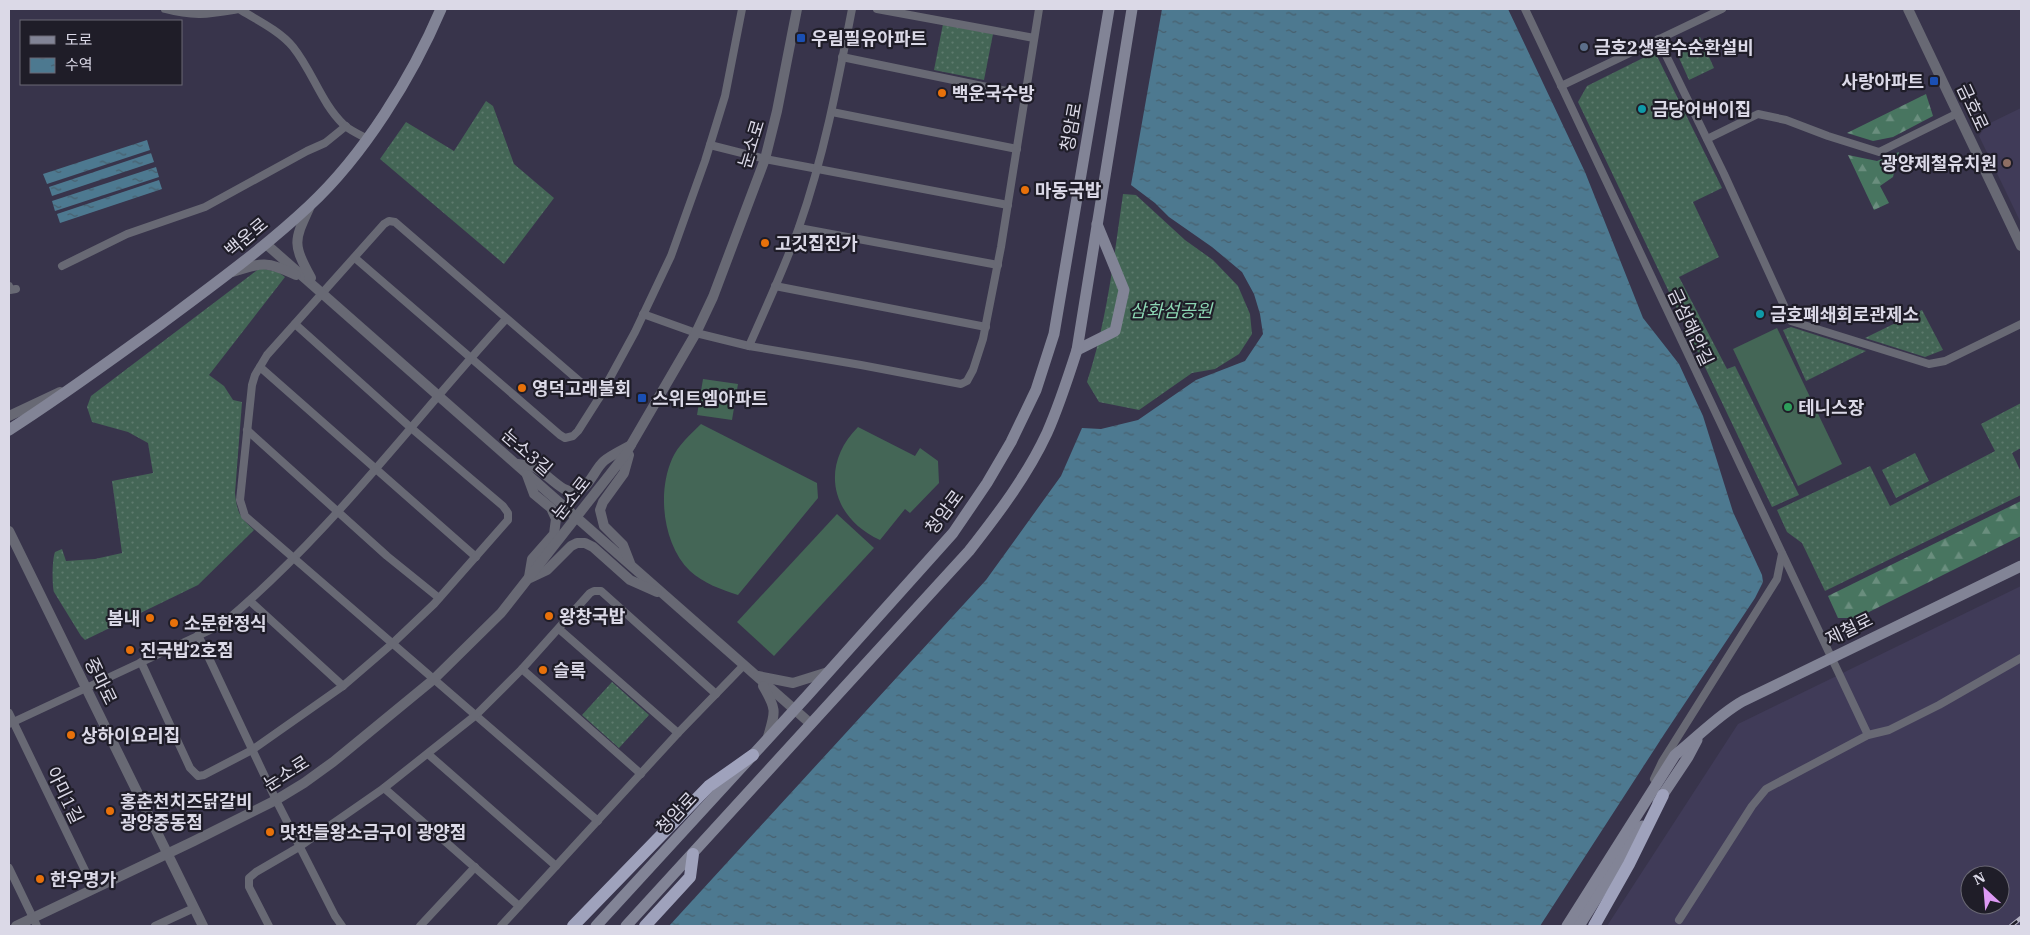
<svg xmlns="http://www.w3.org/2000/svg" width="2030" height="935" viewBox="0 0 2030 935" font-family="'IBM Plex Serif','Noto Sans KR',serif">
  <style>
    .built { fill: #403b58; fill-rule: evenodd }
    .grass { fill: url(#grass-dots) }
    .forest { fill: url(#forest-firs) }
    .garden { fill: #446656 }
    .water { fill: url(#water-ripples) }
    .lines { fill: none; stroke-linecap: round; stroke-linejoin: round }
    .minor { stroke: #686974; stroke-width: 8 }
    .tertiary { stroke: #686974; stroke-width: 10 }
    .secondary { stroke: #828496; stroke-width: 11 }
    .trunk { stroke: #9fa2bc; stroke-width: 12 }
    .rail-casing { stroke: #b4b2c2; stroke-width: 4.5 }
    .rail { stroke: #1f1d28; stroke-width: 2.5; stroke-dasharray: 8; stroke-linecap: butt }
    .transit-dot { fill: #1a4fb4; stroke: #1f1d28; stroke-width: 2 }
    .service-dot { fill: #5c6f8a; stroke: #1f1d28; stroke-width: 2 }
    .food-dot { fill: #e8710a; stroke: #1f1d28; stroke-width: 2 }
    .culture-dot { fill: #0f9aa8; stroke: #1f1d28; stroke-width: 2 }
    .education-dot { fill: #8d6e63; stroke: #1f1d28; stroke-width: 2 }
    .leisure-dot { fill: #2e9e5b; stroke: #1f1d28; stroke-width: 2 }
    .labels { text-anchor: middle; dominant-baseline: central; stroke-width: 4.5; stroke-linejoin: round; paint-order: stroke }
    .poi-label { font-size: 18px; font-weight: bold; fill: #dbd9e7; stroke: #1f1d28; text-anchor: start }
    .street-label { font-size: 18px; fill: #dbd9e7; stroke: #1f1d28 }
    .park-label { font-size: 18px; font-style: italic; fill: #8cd6b3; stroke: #1f1d28 }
  </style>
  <defs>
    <pattern id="grass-dots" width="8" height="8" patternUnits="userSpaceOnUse" patternTransform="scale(1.25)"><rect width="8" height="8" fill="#446656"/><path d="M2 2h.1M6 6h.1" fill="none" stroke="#5e7b6e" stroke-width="1.8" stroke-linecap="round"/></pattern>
    <pattern id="forest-firs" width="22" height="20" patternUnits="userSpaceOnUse" patternTransform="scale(1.25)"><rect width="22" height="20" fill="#487560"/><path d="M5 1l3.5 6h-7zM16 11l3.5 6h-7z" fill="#6a8e7e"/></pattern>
    <pattern id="water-ripples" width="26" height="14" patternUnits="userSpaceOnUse" patternTransform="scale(1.25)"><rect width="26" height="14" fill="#4d7990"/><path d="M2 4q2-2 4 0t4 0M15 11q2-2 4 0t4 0" fill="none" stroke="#48606e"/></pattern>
  </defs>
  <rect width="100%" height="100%" fill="#38344b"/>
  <g class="built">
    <polygon points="2021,108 2021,223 1979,136 1986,125"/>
    <path d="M2021,586V926H1607L1738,724ZM1970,875H2000V905H1970Z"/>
  </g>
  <g class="grass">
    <polygon points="943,24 993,34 984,80 934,70"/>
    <polygon points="1700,37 1714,68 1689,80 1675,49"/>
    <polygon points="1655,52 1722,188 1693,202 1719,257 1679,277 1727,369 1735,366 1799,495 1772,507 1578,102 1587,86"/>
    <polygon points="486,101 493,106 514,164 554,198 504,264 380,159 406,122 454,151"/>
    <path d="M1123,194L1136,195L1185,240L1213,260L1238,286L1250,314L1252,334L1239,354L1215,369L1192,373L1139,410L1099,402L1087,382C1107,321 1114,257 1123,194Z"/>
    <path d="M260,268L278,272L285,277L209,375L224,386L233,400L242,402L235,493C237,513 240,517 254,530L198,585L85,640L81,636L54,592C52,586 52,559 55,552L62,549L66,561L95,559L122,553L112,481L153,473L148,443L128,432L92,422L87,407L91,396Z"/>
    <polygon points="1922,310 1943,350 1925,357 1865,338"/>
    <polygon points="1791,327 1866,351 1806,381 1783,330"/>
    <polygon points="2021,403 2021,448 2012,453 2021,472 2021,495 1825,591 1802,543 1787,532 1777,510 1870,466 1890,506 1995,451 1981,424"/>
    <polygon points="1915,453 1929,481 1896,498 1882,470"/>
    <polygon points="612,682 649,715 619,748 582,715"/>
  </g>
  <g class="forest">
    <polygon points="1926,94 1933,116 1893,137 1873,141 1847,133"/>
    <polygon points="1899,152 1893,177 1880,186 1889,203 1874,210 1848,155 1877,161"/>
    <polygon points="2021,501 2021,536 1857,618 1838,618 1828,596"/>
  </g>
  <g class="garden">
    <polygon points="1777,328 1842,464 1798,486 1733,349"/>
    <polygon points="703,379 738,384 732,420 697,415"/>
    <path d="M701,424L817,483L818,498L738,595C722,590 703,583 690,571C663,545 657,493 672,459C678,445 691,434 701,424Z"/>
    <path d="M858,427L915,456L920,448L938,461L939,483L910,513L905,509L880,540C830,517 820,465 858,427Z"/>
    <polygon points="837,514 874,548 774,656 737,622"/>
  </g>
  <g class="water">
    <polygon points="1162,9 1508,9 1585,172 1643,318 1679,364 1703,416 1733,512 1762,575 1763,582 1755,598 1665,733 1540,926 669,926 986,580 1061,476 1082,428 1101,429 1138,420 1196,380 1245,361 1263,334 1260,314 1254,294 1242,272 1212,247 1169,217 1155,203 1131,185"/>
    <polygon points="147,140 150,150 47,184 43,174"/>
    <polygon points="151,153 154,162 52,196 49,187"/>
    <polygon points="156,167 159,177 55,211 52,201"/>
    <polygon points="159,180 162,189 60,223 57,214"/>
  </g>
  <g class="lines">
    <g class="minor">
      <path d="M165,9C195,17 209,14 239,9C257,20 280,31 293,47C313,72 321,103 344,125C351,131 360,135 368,139"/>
      <polyline points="877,9 1034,38"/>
      <polyline points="1525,9 1868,735"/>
      <polyline points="1658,39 1724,174 1791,321 1929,364 1945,361 2021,324"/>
      <polyline points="842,57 1026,95"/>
      <polyline points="1561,86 1722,9"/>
      <polyline points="832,112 1017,149"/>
      <polyline points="1707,139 1758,114 1786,120 1828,136 1879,152 1958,113"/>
      <polyline points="710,145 765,159 1008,205"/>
      <polyline points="799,228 998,265"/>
      <polyline points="355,258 560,435 565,438 573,436 578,431 599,398 635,332 671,256 705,161 725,96 742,9"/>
      <polyline points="62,266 127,234 205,207 307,151 325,143 346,126"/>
      <polyline points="9,286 10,290 16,289"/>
      <polyline points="775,286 986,327"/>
      <polyline points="643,314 696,333 749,346 861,365 961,384 967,381 973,370 983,339 1001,247 1039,9"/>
      <path d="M749,346C766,307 785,267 799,227C824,156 838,82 852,9"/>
      <polyline points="260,367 476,557"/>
      <polyline points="247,430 387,556 439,598"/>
      <polyline points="250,601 343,686"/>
      <polyline points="559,629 678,733"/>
      <polyline points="198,635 276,800 335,916 342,926"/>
      <polyline points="141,662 190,768 198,776 204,775 252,750 343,686 393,643 434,604 508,520 508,513 503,506 410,427 295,324"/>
      <polyline points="522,669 641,774"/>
      <polyline points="9,713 94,889"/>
      <path d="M9,724L221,625C329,536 412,421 506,319"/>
      <polyline points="428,754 556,866"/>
      <polyline points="1654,779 1662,762 1777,579 1782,554"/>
      <polyline points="384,788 519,906"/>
      <polyline points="598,821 245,516 240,500 252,385 255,375 267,355 384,224 389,221 395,222 599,398"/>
      <polyline points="9,868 37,926"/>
      <polyline points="1679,920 1752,806 1766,789 1868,735 1889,730 1939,705 2021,658"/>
      <polyline points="155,926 194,908"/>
      <polyline points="269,926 249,887 249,878 256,872 299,847 384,788 476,715 522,669 590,593 594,591 601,591 716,694"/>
      <polyline points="420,926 475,867"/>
      <polyline points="501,926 678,733 744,665"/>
    </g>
    <g class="tertiary">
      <polyline points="1908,9 2021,246"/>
      <polyline points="266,244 811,724"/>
      <path d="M232,272C263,262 266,261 296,275"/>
      <path d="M309,279L311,278C292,243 294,241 310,206"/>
      <polyline points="9,416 60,392"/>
      <polyline points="629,455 624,473 603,502 600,510 604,526 623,545 630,563"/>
      <path d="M517,464C523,465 531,465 536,468C546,474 554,483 564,489C586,501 592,471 604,461C611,455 622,450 631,445"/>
      <polyline points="527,475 534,494 551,508 556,519 554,534 532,559 529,577"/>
      <polyline points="9,531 203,926"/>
      <polyline points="530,578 547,570 571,546 577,543 585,543 593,547 630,580 657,592"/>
      <polyline points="758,676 793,683 828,672"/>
      <path d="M763,686C778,711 775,712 767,740"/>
      <polyline points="16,926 194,841 276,800 304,783 333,762 434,679 501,613 625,455 696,333 713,297 765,159 777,111 797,9"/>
    </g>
    <g class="secondary">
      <polyline points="1077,350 1115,331 1124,290 1097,224"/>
      <path d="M9,430C61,397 111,360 161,324C212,286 263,249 309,206C364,155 412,77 441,9"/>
      <polyline points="1658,802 1688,757 1697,740"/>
      <polyline points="596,926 807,696 953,533 987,483 1011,442 1036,390 1054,334 1109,9"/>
      <path d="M626,926L969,551C998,514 1027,476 1047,433C1059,406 1068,378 1077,350L1132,9"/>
      <path d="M1567,926L1675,755C1698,737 1718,715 1743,701L2021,566"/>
      <polyline points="1579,926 1642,826"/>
    </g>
    <g class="trunk">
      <polyline points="573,926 709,786 753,755"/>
      <polyline points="645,926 690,877 693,854"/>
      <polyline points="1594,926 1629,864 1663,795"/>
    </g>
    <defs>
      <polyline id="rail" points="2011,926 2021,918"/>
    </defs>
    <use href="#rail" class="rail-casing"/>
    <use href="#rail" class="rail"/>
  </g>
  <g class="transit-dot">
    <rect x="796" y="33" width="10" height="10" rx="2.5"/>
    <rect x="1929" y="76" width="10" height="10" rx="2.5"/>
    <rect x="637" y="393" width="10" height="10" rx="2.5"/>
  </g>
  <circle class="service-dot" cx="1584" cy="47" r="5"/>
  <g class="food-dot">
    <circle cx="942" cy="93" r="5"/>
    <circle cx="1025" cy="190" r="5"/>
    <circle cx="765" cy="243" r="5"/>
    <circle cx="522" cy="388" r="5"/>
    <circle cx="549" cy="616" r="5"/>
    <circle cx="150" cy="618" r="5"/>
    <circle cx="174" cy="623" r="5"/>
    <circle cx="130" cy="650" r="5"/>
    <circle cx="543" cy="670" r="5"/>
    <circle cx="71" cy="735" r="5"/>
    <circle cx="110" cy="811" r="5"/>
    <circle cx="270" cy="832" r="5"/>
    <circle cx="40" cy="879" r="5"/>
  </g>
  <g class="culture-dot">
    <circle cx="1642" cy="109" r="5"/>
    <circle cx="1760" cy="314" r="5"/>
  </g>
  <circle class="education-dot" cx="2007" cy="163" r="5"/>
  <circle class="leisure-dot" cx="1788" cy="407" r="5"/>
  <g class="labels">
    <g class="poi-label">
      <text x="811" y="38">우림필유아파트</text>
      <text x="1594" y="47">금호2생활수순환설비</text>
      <text x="1924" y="81" text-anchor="end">사랑아파트</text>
      <text x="952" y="93">백운국수방</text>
      <text x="1652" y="109">금당어버이집</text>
      <text x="1997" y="163" text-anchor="end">광양제철유치원</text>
      <text x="1035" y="190">마동국밥</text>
      <text x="775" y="243">고깃집진가</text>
      <text x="1770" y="314">금호폐쇄회로관제소</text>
      <text x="532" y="388">영덕고래불회</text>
      <text x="652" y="398">스위트엠아파트</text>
      <text x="1798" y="407">테니스장</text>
      <text x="559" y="616">왕창국밥</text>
      <text x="140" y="618" text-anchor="end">봄내</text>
      <text x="184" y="623">소문한정식</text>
      <text x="140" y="650">진국밥2호점</text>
      <text x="553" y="670">슬록</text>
      <text x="81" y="735">상하이요리집</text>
      <text x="120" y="801">홍춘천치즈닭갈비<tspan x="120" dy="21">광양중동점</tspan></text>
      <text x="280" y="832">맛찬들왕소금구이 광양점</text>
      <text x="50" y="879">한우명가</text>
    </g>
    <g class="street-label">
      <text transform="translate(1973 107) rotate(65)">금호로</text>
      <text transform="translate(1071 127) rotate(-80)">청암로</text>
      <text transform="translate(751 144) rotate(-73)">눈소로</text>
      <text transform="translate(246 237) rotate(-40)">백운로</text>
      <text transform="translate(1691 327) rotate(65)">금섬해안길</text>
      <text transform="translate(527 452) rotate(41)">눈소3길</text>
      <text transform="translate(571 498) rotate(-52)">눈소로</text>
      <text transform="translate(944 512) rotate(-53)">청암로</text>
      <text transform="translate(1849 629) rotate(-26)">제철로</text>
      <text transform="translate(101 681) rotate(64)">중마로</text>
      <text transform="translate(286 773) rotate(-32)">눈소로</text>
      <text transform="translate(65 795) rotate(64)">아미1길</text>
      <text transform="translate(676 813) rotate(-47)">청암로</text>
    </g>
    <g class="park-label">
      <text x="1171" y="310">삼화섬공원</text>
    </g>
  </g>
  <rect width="2030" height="935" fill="none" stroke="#dbd9e7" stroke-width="20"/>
  <rect x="20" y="20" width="162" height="65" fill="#1f1d28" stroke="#6a6874"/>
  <rect x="30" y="36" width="25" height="8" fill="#828496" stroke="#6a6874"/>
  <text x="65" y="45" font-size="15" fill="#dbd9e7">도로</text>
  <rect x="30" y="58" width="25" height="15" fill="url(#water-ripples)" stroke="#6a6874"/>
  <text x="65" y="70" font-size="15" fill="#dbd9e7">수역</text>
  <g transform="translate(1985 890) rotate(334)"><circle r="24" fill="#1f1d28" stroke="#6a6874"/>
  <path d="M0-4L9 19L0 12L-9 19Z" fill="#dd99f4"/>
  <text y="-8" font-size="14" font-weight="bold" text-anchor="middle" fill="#dbd9e7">N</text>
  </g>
</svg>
